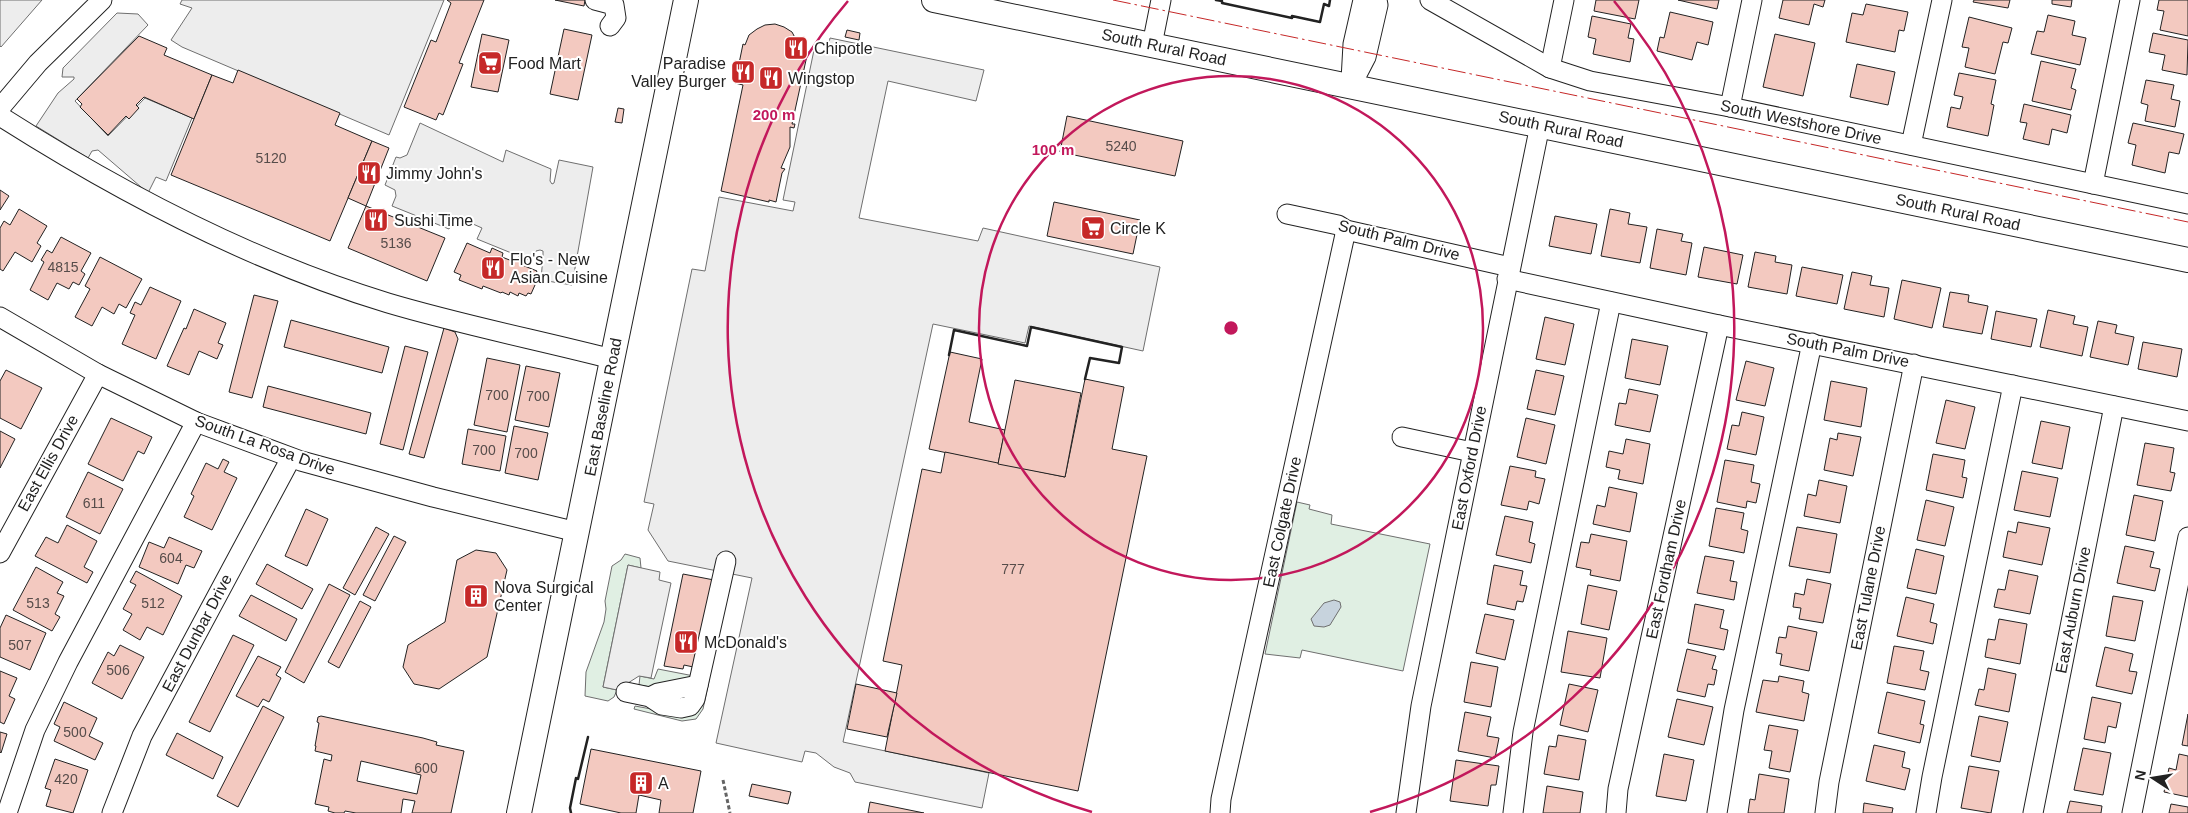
<svg xmlns="http://www.w3.org/2000/svg" width="2188" height="813" viewBox="0 0 2188 813" font-family="Arial,sans-serif">
  <style>
    .green { fill: #e0efe3; stroke: #6f6f6f }
    .parking { fill: #ededed; stroke: #6f6f6f }
    .water { fill: #c7d3dd; stroke: #6f6f6f }
    .building { fill: #f3c9c0; stroke: #222; fill-rule: evenodd }
    .lines { fill: none; stroke-linecap: round; stroke-linejoin: round }
    .minor-casing { stroke: #222; stroke-width: 21 }
    .major-casing { stroke: #222; stroke-width: 26 }
    .path { stroke: #646464; stroke-width: 3; stroke-dasharray: 4 2.5; stroke-linecap: butt }
    .minor { stroke: #fff; stroke-width: 19 }
    .major { stroke: #fff; stroke-width: 24 }
    .wall { stroke: #222; stroke-width: 2.5 }
    .power { stroke: #c62828; stroke-width: 1; stroke-dasharray: 18 4 2.5 4; stroke-linecap: butt }
    .ring { fill: none; stroke: #c2185b; stroke-width: 2.5 }
    .labels { text-anchor: middle; dominant-baseline: central; stroke-width: 4; stroke-linejoin: round; paint-order: stroke }
    .number-label { font-size: 14px; fill: #564c4a }
    .street-label { font-size: 16px; fill: #222; stroke: #fff }
    .poi-label { font-size: 16px; fill: #222; stroke: #fff; text-anchor: start }
    .centre { fill: #c2185b; stroke: #fff; stroke-width: 2.5 }
    .ring-label { font-size: 15px; text-anchor: middle; font-weight: bold; fill: #c2185b; stroke: #fff; stroke-width: 4; stroke-linejoin: round; paint-order: stroke }
  </style>
  <rect width="100%" height="100%" fill="#fff"/>
  <g class="green">
    <polygon points="1297,502 1310,505 1309,509 1332,515 1331,524 1430,544 1403,671 1302,650 1300,658 1265,654"/>
    <polygon points="625,554 640,558 641,568 628,565 603,687 617,690 614,697 608,701 585,696 586,672 604,622 606,609 605,601 612,566 621,560"/>
    <polygon points="658,669 694,676 657,688 639,685 640,676 654,679"/>
    <polygon points="709,681 703,709 696,719 682,721 634,709 635,706 678,714"/>
  </g>
  <g class="parking">
    <polygon points="0,0 42,0 1,47 0,46"/>
    <polygon points="182,0 444,0 389,135 182,47 171,40 192,8 180,4"/>
    <polygon points="117,13 138,14 148,25 75,101 108,136 145,98 192,118 166,181 156,177 148,193 98,150 92,151 88,158 36,126 58,93 74,79 74,77 62,77 63,68"/>
    <polygon points="830,38 984,70 976,101 888,81 859,218 978,241 983,228 1160,267 1143,351 1029,326 1025,343 933,324 843,742 989,773 982,808 855,782 850,773 834,767 816,753 805,751 802,762 716,743 752,578 668,561 648,530 654,504 644,502 692,269 705,271 719,197 793,211 795,202 783,200 814,50 827,53"/>
    <polygon points="420,123 503,162 506,150 551,169 550,181 552,184 554,183 559,160 593,167 572,285 541,280 543,256 543,251 540,250 536,251 531,261 477,239 482,228 455,216 449,229 392,206 396,196 395,190 385,185 396,157 400,158 407,155"/>
    <polygon points="628,565 660,572 659,580 671,583 651,678 639,676 617,690 603,687"/>
  </g>
  <polygon class="water" points="1334,600 1340,602 1341,607 1330,625 1324,627 1314,626 1311,619 1324,603"/>
  <g class="building">
    <polygon points="447,0 484,0 459,63 463,64 443,115 439,113 436,120 404,107 431,40 436,42 451,3"/>
    <polygon points="555,0 585,0 584,6"/>
    <polygon points="1596,0 1639,0 1635,19 1594,11"/>
    <polygon points="1678,0 1719,0 1717,9"/>
    <polygon points="1783,0 1825,0 1823,7 1814,4 1809,25 1779,18"/>
    <polygon points="1974,0 2010,0 2008,8 1973,2"/>
    <polygon points="2052,0 2072,0 2071,7 2052,4"/>
    <polygon points="2159,0 2188,0 2188,36 2160,30 2164,11 2157,10"/>
    <polygon points="1866,4 1908,12 1904,31 1899,30 1895,52 1846,42 1852,13 1863,15"/>
    <polygon points="1670,12 1713,22 1708,45 1697,42 1692,60 1657,51 1660,37 1664,38"/>
    <polygon points="2048,15 2075,21 2072,35 2086,38 2080,65 2031,54 2037,31 2044,32"/>
    <polygon points="1592,16 1631,24 1628,38 1634,39 1630,62 1593,54 1596,39 1588,37"/>
    <polygon points="1969,17 2012,28 2008,43 2003,42 1995,74 1965,67 1969,48 1962,47"/>
    <polygon points="775,24 784,27 792,32 801,49 808,51 792,124 795,124 794,128 790,127 790,147 781,168 785,169 782,173 776,202 769,200 769,202 721,191 743,85 735,83 743,44 745,45 749,35 757,29 765,25"/>
    <polygon points="564,29 592,35 578,100 550,94"/>
    <polygon points="847,30 860,33 859,40 845,37"/>
    <polygon points="2153,33 2188,40 2187,75 2162,70 2165,55 2149,52"/>
    <polygon points="482,34 509,40 498,92 471,87"/>
    <polygon points="1775,34 1815,43 1803,96 1763,87"/>
    <polygon points="139,36 167,48 164,55 212,75 194,119 144,97 136,105 139,108 129,119 126,116 108,135 80,107 82,104 77,99"/>
    <polygon points="2041,61 2076,69 2071,88 2076,90 2071,110 2032,101"/>
    <polygon points="1857,64 1895,72 1888,105 1850,97"/>
    <polygon points="238,70 340,113 335,125 372,141 330,241 171,175 212,75 233,83"/>
    <polygon points="1959,73 1996,80 1991,104 1994,105 1988,136 1947,127 1951,107 1960,109 1963,97 1954,95"/>
    <polygon points="2146,80 2174,85 2171,99 2180,101 2175,127 2145,121 2148,105 2141,103"/>
    <polygon points="2024,104 2071,115 2067,133 2052,129 2049,145 2023,139 2027,123 2020,122"/>
    <polygon points="618,108 624,109 622,123 615,122"/>
    <polygon points="1067,116 1183,141 1175,176 1060,152"/>
    <polygon points="2133,123 2184,134 2179,154 2169,152 2165,173 2132,165 2136,145 2128,143"/>
    <polygon points="372,141 389,148 366,206 348,198"/>
    <polygon points="0,190 9,196 0,210"/>
    <polygon points="1054,202 1140,220 1133,254 1047,236"/>
    <polygon points="366,206 445,238 427,281 348,248"/>
    <polygon points="19,209 47,226 37,243 41,246 32,262 15,252 3,271 0,269 0,228 4,221 10,225"/>
    <polygon points="1610,209 1630,213 1628,224 1647,227 1640,263 1601,256"/>
    <polygon points="1555,216 1597,224 1591,254 1549,246"/>
    <polygon points="1657,229 1683,234 1681,241 1692,243 1686,275 1650,268"/>
    <polygon points="61,237 91,253 81,271 85,274 79,285 73,282 69,289 57,283 48,300 30,290 44,262 41,260 47,250 52,253"/>
    <polygon points="467,243 490,253 492,248 503,253 502,257 512,261 513,257 524,261 522,265 537,271 535,275 539,276 531,294 528,293 526,296 519,293 518,296 510,292 509,295 502,292 501,293 483,286 482,289 459,280 461,275 454,272"/>
    <polygon points="1704,247 1743,255 1737,284 1698,277"/>
    <polygon points="1755,252 1776,256 1775,262 1792,265 1787,294 1748,287"/>
    <polygon points="100,257 142,279 126,308 119,304 114,314 102,307 92,326 75,317 90,289 85,286"/>
    <polygon points="1802,267 1843,275 1837,304 1796,296"/>
    <polygon points="1852,272 1872,276 1870,285 1889,288 1884,317 1844,309"/>
    <polygon points="1902,280 1941,288 1932,328 1894,319"/>
    <polygon points="150,287 181,301 156,359 122,344 135,315 130,313 135,302 141,305"/>
    <polygon points="1950,292 1969,295 1968,302 1988,306 1982,334 1943,327"/>
    <polygon points="254,295 278,301 252,398 229,392"/>
    <polygon points="194,309 226,323 218,343 223,345 217,359 199,351 189,375 167,366 184,328 186,329"/>
    <polygon points="2048,310 2075,316 2073,324 2088,327 2082,356 2040,347"/>
    <polygon points="1996,311 2037,319 2031,347 1991,339"/>
    <polygon points="1545,317 1574,324 1565,365 1536,359"/>
    <polygon points="291,320 389,347 382,373 284,347"/>
    <polygon points="2098,321 2117,325 2115,333 2134,337 2128,365 2090,357"/>
    <polygon points="444,328 455,332 458,339 424,458 409,454"/>
    <polygon points="1632,339 1668,346 1660,385 1625,378"/>
    <polygon points="2143,342 2182,349 2177,377 2138,369"/>
    <polygon points="405,346 428,352 403,450 380,444"/>
    <polygon points="950,352 982,359 969,422 1005,430 998,464 929,449"/>
    <polygon points="487,358 520,365 507,432 474,425"/>
    <polygon points="1746,361 1774,368 1765,406 1736,400"/>
    <polygon points="526,366 560,373 549,427 515,420"/>
    <polygon points="6,370 42,388 21,429 0,418 0,381"/>
    <polygon points="1536,370 1564,376 1555,415 1527,409"/>
    <polygon points="1085,379 1124,387 1112,449 1147,456 1078,791 885,751 902,665 883,661 922,469 941,473 945,452 1065,477"/>
    <polygon points="1015,380 1081,393 1065,477 998,464"/>
    <polygon points="1831,381 1867,388 1861,427 1824,420"/>
    <polygon points="268,386 371,413 366,434 263,407"/>
    <polygon points="1629,389 1658,395 1650,432 1615,425 1619,403 1626,404"/>
    <polygon points="1946,400 1975,407 1965,449 1936,443"/>
    <polygon points="1742,412 1764,417 1756,455 1727,449 1732,425 1739,426"/>
    <polygon points="111,418 152,437 144,454 138,451 123,481 88,464"/>
    <polygon points="1526,418 1555,425 1546,464 1517,457"/>
    <polygon points="2041,421 2070,427 2062,469 2032,463"/>
    <polygon points="514,426 548,433 538,480 505,473"/>
    <polygon points="468,429 506,436 500,471 462,464"/>
    <polygon points="0,431 15,439 0,468"/>
    <polygon points="1838,433 1861,437 1853,476 1824,470 1830,438 1837,440"/>
    <polygon points="1626,439 1650,444 1643,484 1618,479 1620,470 1606,467 1609,451 1623,454"/>
    <polygon points="2145,443 2174,448 2170,472 2175,473 2171,491 2137,485"/>
    <polygon points="1933,454 1965,460 1962,477 1967,478 1963,498 1926,490"/>
    <polygon points="223,459 229,462 224,472 237,478 212,530 184,517 194,496 191,494 206,463 218,469"/>
    <polygon points="1725,460 1754,465 1751,482 1760,484 1756,503 1747,501 1746,508 1717,502"/>
    <polygon points="1510,466 1536,471 1535,477 1545,479 1539,504 1529,501 1527,510 1501,505"/>
    <polygon points="2022,471 2058,478 2050,517 2014,510"/>
    <polygon points="88,472 123,489 100,534 66,517"/>
    <polygon points="1819,480 1847,486 1840,523 1804,516 1808,494 1816,496"/>
    <polygon points="1609,487 1637,493 1630,532 1593,524 1597,505 1605,507"/>
    <polygon points="2134,495 2163,501 2155,541 2126,535"/>
    <polygon points="1926,500 1954,507 1945,546 1917,540"/>
    <polygon points="1716,508 1744,513 1741,529 1748,531 1744,553 1709,546"/>
    <polygon points="306,509 328,519 307,566 285,556"/>
    <polygon points="1505,516 1533,522 1529,542 1535,544 1531,563 1496,555"/>
    <polygon points="2018,522 2050,528 2042,565 2003,557 2008,531 2016,533"/>
    <polygon points="67,525 97,541 84,567 93,572 87,583 35,556 46,537 58,543"/>
    <polygon points="376,527 389,534 355,595 343,588"/>
    <polygon points="1797,527 1837,534 1830,573 1789,566"/>
    <polygon points="1591,534 1627,541 1620,581 1590,575 1591,570 1576,567 1581,542 1589,543"/>
    <polygon points="394,536 406,542 375,601 363,595"/>
    <polygon points="169,537 202,551 194,568 186,565 178,584 139,567 149,542 164,548"/>
    <polygon points="2125,546 2154,552 2150,567 2160,569 2155,591 2117,583"/>
    <polygon points="1916,549 1944,556 1936,594 1907,588"/>
    <polygon points="476,550 496,553 507,570 487,657 439,689 414,684 403,667 408,645 445,622 457,560"/>
    <polygon points="1705,556 1734,561 1730,581 1737,582 1734,600 1697,593"/>
    <polygon points="267,564 313,589 302,609 256,584"/>
    <polygon points="1494,565 1523,571 1520,585 1527,586 1523,602 1517,601 1515,610 1487,604"/>
    <polygon points="36,567 63,582 57,593 64,596 55,614 60,617 52,631 13,610"/>
    <polygon points="2009,570 2038,576 2030,614 1994,607 1998,589 2005,590"/>
    <polygon points="136,571 182,596 163,635 147,627 140,640 123,630 132,614 123,609 136,585 130,582"/>
    <polygon points="683,574 714,580 698,668 684,665 683,669 664,666"/>
    <polygon points="1807,579 1831,584 1823,623 1799,619 1801,608 1793,607 1795,593 1804,595"/>
    <polygon points="329,584 350,595 304,683 285,672"/>
    <polygon points="1588,585 1617,591 1609,630 1581,624"/>
    <polygon points="251,595 297,619 286,641 239,616"/>
    <polygon points="2113,596 2143,601 2135,641 2106,636"/>
    <polygon points="1906,597 1934,604 1930,622 1937,624 1933,644 1897,636"/>
    <polygon points="360,601 371,607 339,668 328,662"/>
    <polygon points="1695,604 1724,610 1720,628 1728,630 1724,650 1688,643"/>
    <polygon points="1485,614 1514,620 1505,660 1476,653"/>
    <polygon points="6,615 46,633 30,670 0,657 0,628"/>
    <polygon points="1999,619 2027,624 2020,664 1985,657 1988,639 1995,640"/>
    <polygon points="1788,626 1817,632 1809,671 1780,665 1782,654 1776,653 1779,637 1786,638"/>
    <polygon points="1568,631 1607,638 1600,678 1561,672"/>
    <polygon points="233,635 254,645 210,732 189,722"/>
    <polygon points="120,645 144,657 122,699 92,683 108,652 114,656"/>
    <polygon points="1894,646 1924,651 1920,670 1929,672 1925,690 1887,683"/>
    <polygon points="2105,647 2133,654 2129,671 2137,672 2132,694 2096,686"/>
    <polygon points="1687,649 1716,656 1712,669 1717,670 1714,685 1708,684 1705,697 1677,691"/>
    <polygon points="258,656 281,667 276,675 281,678 269,702 263,699 258,707 236,696"/>
    <polygon points="1471,662 1498,667 1491,707 1464,702"/>
    <polygon points="1988,668 2016,674 2009,712 1975,705 1979,689 1984,690"/>
    <polygon points="0,671 17,678 9,696 15,699 4,724 0,722"/>
    <polygon points="1779,676 1804,681 1802,692 1809,694 1804,721 1756,712 1763,680 1778,682"/>
    <polygon points="856,684 897,693 887,737 847,729"/>
    <polygon points="1569,684 1598,690 1588,732 1560,725"/>
    <polygon points="1887,692 1925,701 1920,724 1924,725 1920,743 1878,733"/>
    <polygon points="2092,697 2121,703 2116,728 2108,726 2105,743 2084,739"/>
    <polygon points="1677,699 1713,707 1704,745 1668,737"/>
    <polygon points="64,702 97,718 89,736 103,743 95,760 54,741 60,727 54,724"/>
    <polygon points="263,706 284,717 238,807 217,796"/>
    <polygon points="1465,712 1491,717 1487,736 1499,738 1495,758 1458,751"/>
    <polygon points="2188,714 2188,746 2182,745"/>
    <path d="M321,716L423,738L437,742L436,745L464,751L451,813H412L415,801L403,799L401,813H356L345,811L344,813H335L328,811L329,807L315,804L324,759L331,761L332,755L315,751L316,746H315L319,723L317,722L318,717ZM361,761L421,775L417,794L357,781Z"/>
    <polygon points="1979,716 2008,722 2000,762 1971,756"/>
    <polygon points="1769,725 1798,730 1790,772 1769,768 1772,751 1764,750"/>
    <polygon points="0,732 7,734 1,753 0,752"/>
    <polygon points="177,733 223,757 213,779 166,755"/>
    <polygon points="1558,735 1586,740 1579,780 1544,774 1549,746 1556,747"/>
    <polygon points="1874,745 1905,752 1902,767 1910,769 1905,790 1866,781"/>
    <polygon points="2083,748 2111,753 2103,795 2074,790"/>
    <polygon points="591,749 701,771 693,813 659,813 661,800 639,795 636,813 621,813 580,804"/>
    <polygon points="1664,754 1694,760 1686,801 1656,796"/>
    <polygon points="2179,754 2188,756 2188,797 2164,792 2169,768 2176,770"/>
    <polygon points="55,759 88,770 73,813 46,806 51,790 45,788"/>
    <polygon points="1456,760 1499,766 1496,785 1491,785 1488,806 1450,801"/>
    <polygon points="1969,766 1999,771 1991,813 1961,808"/>
    <polygon points="1759,774 1789,779 1784,813 1748,813 1750,799 1755,800"/>
    <polygon points="752,784 791,792 788,804 749,796"/>
    <polygon points="1547,786 1583,792 1580,813 1543,813"/>
    <polygon points="2070,801 2102,806 2101,813 2067,813"/>
    <polygon points="870,802 924,813 868,813"/>
    <polygon points="1864,803 1893,808 1892,813 1863,813"/>
    <polygon points="2171,804 2188,807 2188,813 2169,813"/>
  </g>
  <g class="lines">
    <defs>
      <g id="minor">
        <polyline points="595,0 614,5 616,18 610,26"/>
        <polyline points="1430,0 1550,68 1590,81 1730,107 2188,204"/>
        <polyline points="1152,45 1161,0"/>
        <polyline points="1550,68 1564,0"/>
        <polyline points="1351,80 1353,44 1363,0"/>
        <polyline points="1351,86 1366,57 1378,5 1377,0"/>
        <polyline points="1730,107 1752,0"/>
        <polyline points="0,108 38,63 102,0"/>
        <path d="M0,116C121,193 250,261 388,303C462,325 538,340 612,359"/>
        <polyline points="1911,145 1942,0"/>
        <polyline points="2093,184 2130,0"/>
        <polyline points="1287,214 1338,225 1346,230 1510,267"/>
        <polyline points="1507,279 1719,325 2188,421"/>
        <polyline points="0,317 98,374 196,422 301,461 433,497 577,532"/>
        <polyline points="1402,437 1472,452"/>
        <polyline points="0,553 98,374"/>
        <polyline points="626,692 650,697 662,705 681,708 690,706 695,699 726,561"/>
        <polyline points="650,697 658,693 698,685"/>
        <polyline points="7,813 35,730 68,662 196,422"/>
        <polyline points="112,813 142,736 291,458"/>
        <polyline points="1220,813 1221,799 1346,230"/>
        <polyline points="1406,813 1421,706 1540,125"/>
        <polyline points="1513,813 1523,732 1611,302"/>
        <polyline points="1616,813 1618,789 1719,325"/>
        <polyline points="1717,813 1734,710 1812,343"/>
        <polyline points="1825,813 1829,782 1914,364"/>
        <polyline points="1926,813 1932,777 2013,385"/>
        <polyline points="2033,813 2114,406"/>
        <polyline points="2132,813 2188,537"/>
      </g>
      <g id="major">
        <polyline points="934,0 2188,260"/>
        <polyline points="519,813 686,0"/>
      </g>
    </defs>
    <use href="#minor" class="minor-casing"/>
    <use href="#major" class="major-casing"/>
    <polyline class="path" points="723,780 730,813"/>
    <use href="#minor" class="minor"/>
    <use href="#major" class="major"/>
    <g class="wall">
      <polyline points="1216,0 1222,1 1222,3 1292,18 1292,16 1320,22 1324,4 1329,6 1330,0"/>
      <polyline points="949,355 954,330 1027,346 1031,327 1122,347 1119,363 1090,358 1085,379"/>
      <polyline points="571,813 570,808 576,778 578,779 588,737"/>
    </g>
    <polyline class="power" points="1113,0 2188,222"/>
  </g>
  <g class="ring">
    <circle cx="1231" cy="328" r="252"/>
    <path d="M1092 812A504 504 0 0 1 848 1M1614 1A504 504 0 0 1 1370 812"/>
  </g>
  <defs>
    <symbol id="restaurant-square" viewBox="-11 -11 22 22"><rect x="-9" y="-9" width="18" height="18" rx="4" fill="#c62828" stroke="#fff"/><path d="M-5-6h1v4h1v-4h1v4h1v-4h1v5L-1.5 .5V6h-2V.5L-5-1ZM5-6V6H3V1.5H1.5Q1.5-4 5-6Z" fill="#fff"/></symbol>
    <symbol id="supermarket-square" viewBox="-11 -11 22 22"><rect x="-9" y="-9" width="18" height="18" rx="4" fill="#c62828" stroke="#fff"/><path d="M-6-5.5h2.5l.6 2H6L4.5 2H-2.5L-4.4-4H-6ZM-1.5 3.2a1.3 1.3 0 1 0 .1 0ZM3 3.2a1.3 1.3 0 1 0 .1 0Z" fill="#fff"/></symbol>
    <symbol id="building-square" viewBox="-11 -11 22 22"><rect x="-9" y="-9" width="18" height="18" rx="4" fill="#c62828" stroke="#fff"/><path d="M-4-6H4V6H1V3H-1V6H-4ZM-2.5-4.3h1.7v1.8h-1.7ZM.8-4.3h1.7v1.8H.8ZM-2.5-1h1.7V.8h-1.7ZM.8-1h1.7V.8H.8Z" fill="#fff"/></symbol>
  </defs>
  <g fill-rule="evenodd">
    <use href="#restaurant-square" x="782" y="34" width="28" height="28"/>
    <use href="#supermarket-square" x="476" y="49" width="28" height="28"/>
    <use href="#restaurant-square" x="729" y="58" width="28" height="28"/>
    <use href="#restaurant-square" x="757" y="64" width="28" height="28"/>
    <use href="#restaurant-square" x="355" y="159" width="28" height="28"/>
    <use href="#restaurant-square" x="362" y="206" width="28" height="28"/>
    <use href="#supermarket-square" x="1079" y="214" width="28" height="28"/>
    <use href="#restaurant-square" x="479" y="254" width="28" height="28"/>
    <use href="#building-square" x="462" y="582" width="28" height="28"/>
    <use href="#restaurant-square" x="672" y="628" width="28" height="28"/>
    <use href="#building-square" x="627" y="769" width="28" height="28"/>
  </g>
  <g class="labels">
    <g class="number-label">
      <text x="1121" y="146">5240</text>
      <text x="271" y="158">5120</text>
      <text x="396" y="243">5136</text>
      <text x="63" y="267">4815</text>
      <text x="497" y="395">700</text>
      <text x="538" y="396">700</text>
      <text x="484" y="450">700</text>
      <text x="526" y="453">700</text>
      <text x="94" y="503">611</text>
      <text x="171" y="558">604</text>
      <text x="1013" y="569">777</text>
      <text x="38" y="603">513</text>
      <text x="153" y="603">512</text>
      <text x="20" y="645">507</text>
      <text x="118" y="670">506</text>
      <text x="75" y="732">500</text>
      <text x="426" y="768">600</text>
      <text x="66" y="779">420</text>
    </g>
    <g class="street-label">
      <text transform="translate(1164 47) rotate(12)">South Rural Road</text>
      <text transform="translate(1801 122) rotate(12)">South Westshore Drive</text>
      <text transform="translate(1561 129) rotate(12)">South Rural Road</text>
      <text transform="translate(1958 212) rotate(12)">South Rural Road</text>
      <text transform="translate(1399 240) rotate(14)">South Palm Drive</text>
      <text transform="translate(1848 350) rotate(11)">South Palm Drive</text>
      <text transform="translate(603 407) rotate(-79)">East Baseline Road</text>
      <text transform="translate(265 445) rotate(20)">South La Rosa Drive</text>
      <text transform="translate(48 463) rotate(-61)">East Ellis Drive</text>
      <text transform="translate(1469 468) rotate(-79)">East Oxford Drive</text>
      <text transform="translate(1282 522) rotate(-78)">East Colgate Drive</text>
      <text transform="translate(1666 569) rotate(-78)">East Fordham Drive</text>
      <text transform="translate(1868 588) rotate(-79)">East Tulane Drive</text>
      <text transform="translate(2073 610) rotate(-79)">East Auburn Drive</text>
      <text transform="translate(197 633) rotate(-62)">East Dunbar Drive</text>
    </g>
    <g class="poi-label">
      <text x="814" y="48">Chipotle</text>
      <text x="508" y="63">Food Mart</text>
      <text x="726" y="63" text-anchor="end">Paradise<tspan x="726" dy="18">Valley Burger</tspan></text>
      <text x="788" y="78">Wingstop</text>
      <text x="386" y="173">Jimmy John's</text>
      <text x="394" y="220">Sushi Time</text>
      <text x="1110" y="228">Circle K</text>
      <text x="510" y="259">Flo's - New<tspan x="510" dy="18">Asian Cuisine</tspan></text>
      <text x="494" y="587">Nova Surgical<tspan x="494" dy="18">Center</tspan></text>
      <text x="704" y="642">McDonald's</text>
      <text x="658" y="783">A</text>
    </g>
  </g>
  <circle cx="1231" cy="328" r="8" class="centre"/>
  <g class="ring-label">
    <text x="774" y="120">200 m</text>
    <text x="1053" y="155">100 m</text>
  </g>
  <g transform="translate(2153 778) rotate(282)" stroke="#ffffff" stroke-width="4" paint-order="stroke">
  <path d="M0-4L9 19L0 12L-9 19Z" fill="#222222"/>
  <text y="-8" font-size="14" font-weight="bold" text-anchor="middle" fill="#222222">N</text>
  </g>
</svg>
